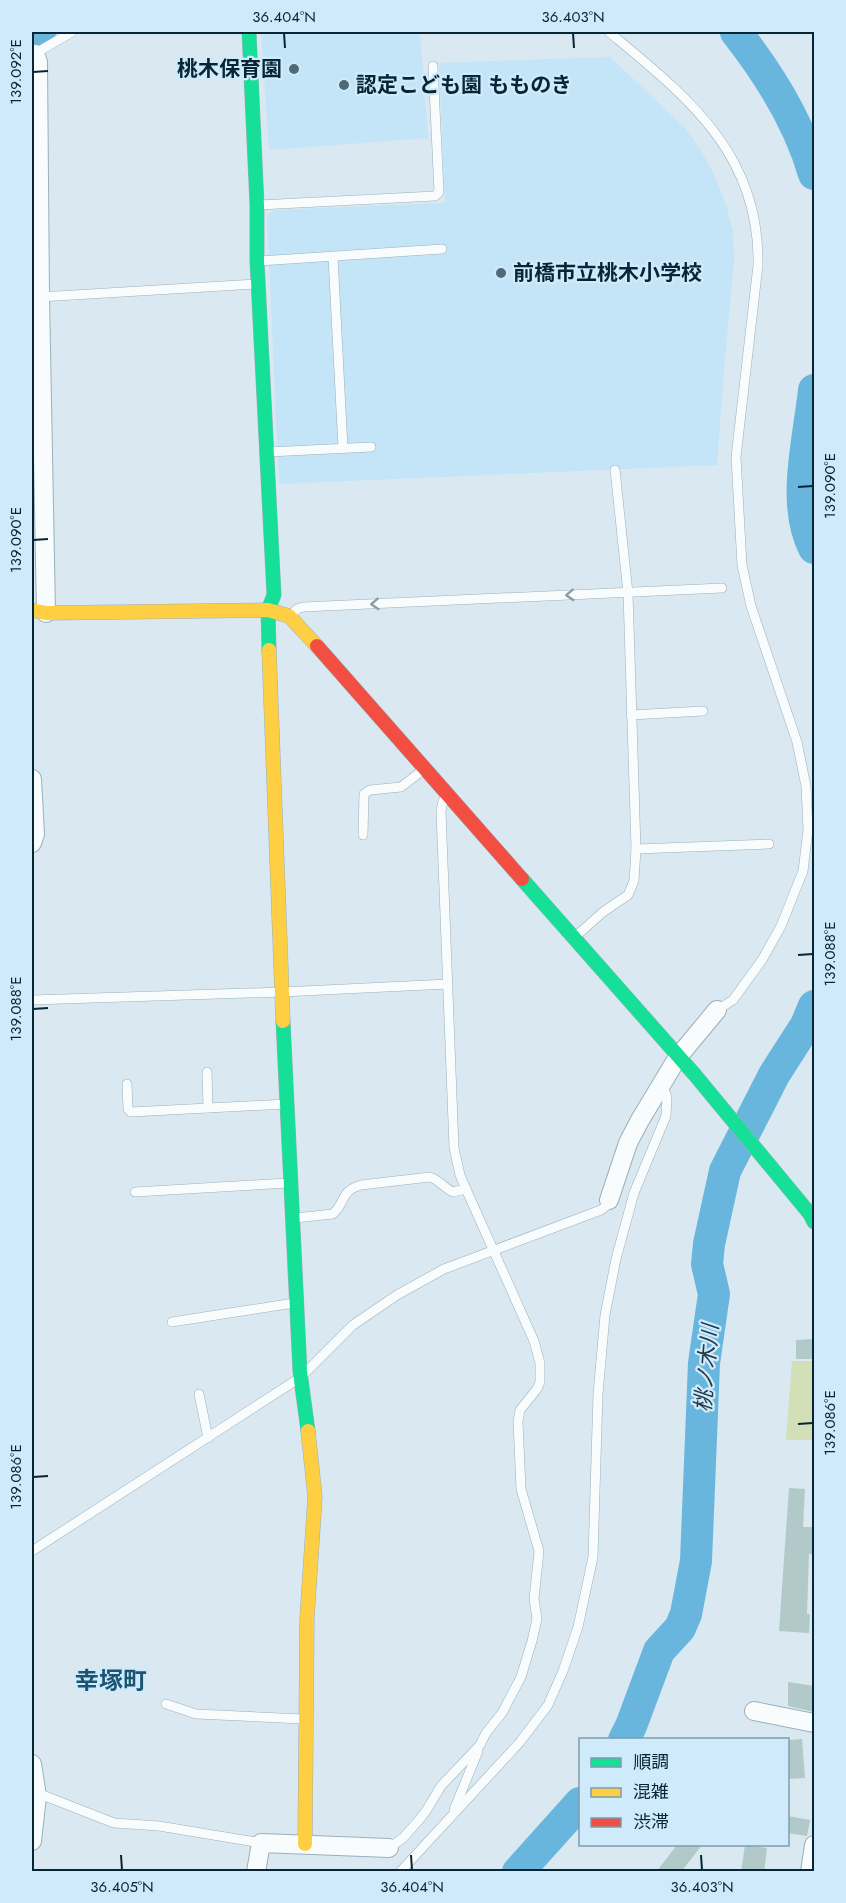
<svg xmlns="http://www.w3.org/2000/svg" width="846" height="1903" viewBox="0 0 846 1903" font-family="Jost,'Noto Sans JP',sans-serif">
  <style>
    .built { fill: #c4e4f7 }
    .green { fill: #d3dfb6 }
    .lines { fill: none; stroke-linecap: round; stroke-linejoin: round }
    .river { stroke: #68b6dd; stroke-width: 32 }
    .building { fill: #b2c9c9 }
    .lane-casing { stroke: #9bb0bb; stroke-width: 10 }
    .street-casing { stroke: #9bb0bb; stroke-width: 20 }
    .fast-casing { stroke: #9bb0bb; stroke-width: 15 }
    .slow-casing { stroke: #9bb0bb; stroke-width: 15 }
    .jam-casing { stroke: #9bb0bb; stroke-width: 15 }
    .lane { stroke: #f9fcfd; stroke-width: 9 }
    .street { stroke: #f9fcfd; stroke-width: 18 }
    .fast { stroke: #16e098; stroke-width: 14 }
    .slow { stroke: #ffcf43; stroke-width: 14 }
    .jam { stroke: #f24e42; stroke-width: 14 }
    .oneway { stroke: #8c9ca3 }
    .ticks { fill: none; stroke: #062636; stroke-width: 2 }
    .poi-dot { fill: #506a77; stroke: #cfebfb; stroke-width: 2 }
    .labels { text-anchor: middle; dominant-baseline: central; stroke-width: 4.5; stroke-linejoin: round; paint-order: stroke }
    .poi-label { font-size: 21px; font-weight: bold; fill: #062636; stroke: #cfebfb; text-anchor: start }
    .water-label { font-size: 22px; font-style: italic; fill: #233946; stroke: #cfebfb }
    .quarter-label { font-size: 24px; font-weight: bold; fill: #1c5571; stroke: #cfebfb }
    .neatline { fill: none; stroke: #062636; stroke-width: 2 }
    .ticks-label { font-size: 15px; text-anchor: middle; fill: #062636 }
  </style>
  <rect width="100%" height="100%" fill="#d9e8f1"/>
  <g class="built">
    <polygon points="261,32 420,32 428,138 269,150"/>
    <polygon points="610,57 685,128 703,154 716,179 726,205 733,231 734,261 724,369 717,465 279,484 267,215 274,210 445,203 439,63"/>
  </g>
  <polygon class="green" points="792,1361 814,1361 814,1440 786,1440"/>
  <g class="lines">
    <g class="river">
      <path d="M736,32C769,74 799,122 814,174"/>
      <polyline points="32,41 40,32"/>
      <path d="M814,390C809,439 791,503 814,548"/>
      <polyline points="624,1740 631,1726 659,1651 680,1628 686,1614 696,1561 704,1363 714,1294 707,1264 709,1244 725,1171 774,1075 806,1025 814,1006"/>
      <polyline points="518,1872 580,1803"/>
    </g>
  </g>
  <g class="building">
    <polygon points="814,1339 814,1359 796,1359 796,1340"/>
    <polygon points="789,1488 805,1489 803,1527 814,1527 814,1554 809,1554 807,1614 810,1614 809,1633 779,1631"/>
    <polygon points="788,1682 814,1686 814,1712 788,1706"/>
    <polygon points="802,1739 805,1778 788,1779 788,1740"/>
    <polygon points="788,1816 810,1820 807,1836 788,1833"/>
    <polygon points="677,1845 702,1845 681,1872 656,1872"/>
    <polygon points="745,1845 767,1848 764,1872 741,1872"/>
  </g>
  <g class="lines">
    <defs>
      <g id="lane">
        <path d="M609,32C687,97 760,153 758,265L736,457L742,565L751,606L797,742L806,786L808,830L803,871L781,926L762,960L733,1000L717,1010"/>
        <polyline points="34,54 72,32"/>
        <polyline points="259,205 435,196 439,192 433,66"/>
        <polyline points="333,257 343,448"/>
        <polyline points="259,261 442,249"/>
        <polyline points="40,297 256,284"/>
        <polyline points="268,452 371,447"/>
        <polyline points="291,615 297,609 303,607 722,588"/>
        <polyline points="631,715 703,711"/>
        <polyline points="363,835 364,794 370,790 401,787 423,770"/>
        <polyline points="636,849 769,844"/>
        <polyline points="575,937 603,912 628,895 634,881 636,849 628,593 615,470"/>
        <polyline points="32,1000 282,992 448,984"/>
        <polyline points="207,1072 208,1108"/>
        <polyline points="127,1084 128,1109 131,1112 286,1104"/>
        <polyline points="135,1192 288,1183"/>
        <path d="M295,1218L333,1214C346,1202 340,1191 361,1185L430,1177C438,1179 444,1188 453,1192L466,1189"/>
        <polyline points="172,1322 294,1303"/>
        <polyline points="199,1394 208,1438"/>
        <polyline points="32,1551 301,1377 353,1325 397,1295 444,1269 601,1210 606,1206 609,1200"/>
        <polyline points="166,1704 196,1714 302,1719"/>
        <polyline points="37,1796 45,1796 114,1823 159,1826 261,1843"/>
        <polyline points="454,1810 478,1751"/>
        <polyline points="389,1848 403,1838 419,1820 426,1811 441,1786 480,1745 486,1733 502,1713 521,1677 532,1641 537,1619 534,1599 539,1551 521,1489 518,1422 520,1410 537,1389 540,1382 540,1363 534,1341 466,1189 460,1175 454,1148 441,811 443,801 447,796"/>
        <polyline points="400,1872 520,1742 548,1705 563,1671 578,1627 593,1557 598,1394 605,1315 616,1259 634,1193 666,1116 667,1097 662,1084"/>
      </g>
      <g id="street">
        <polyline points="35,54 38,62 40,297 46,613"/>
        <polyline points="32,779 35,834 32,843"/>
        <polyline points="609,1200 628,1143 640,1120 678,1057 717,1010"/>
        <polyline points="754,1711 814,1723"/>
        <polyline points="32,1764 37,1796 32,1841"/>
        <polyline points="256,1872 261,1843 389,1848"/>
        <polyline points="810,1872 814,1845"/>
      </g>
      <g id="fast">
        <polyline points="249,32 257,205 257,261 274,595 268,610 269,650"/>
        <polyline points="522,879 695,1075 810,1214 814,1222"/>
        <polyline points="283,1021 300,1372 308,1431"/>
      </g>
      <g id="slow">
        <polyline points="32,610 46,613 268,610 289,616 317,646"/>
        <polyline points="269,650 283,1021"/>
        <polyline points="305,1844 307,1618 315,1497 308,1431"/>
      </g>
      <polyline id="jam" points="317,646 522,879"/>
    </defs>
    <use href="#lane" class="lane-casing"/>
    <use href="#street" class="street-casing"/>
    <use href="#fast" class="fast-casing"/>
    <use href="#slow" class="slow-casing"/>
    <use href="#jam" class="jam-casing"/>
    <use href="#lane" class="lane"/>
    <use href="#street" class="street"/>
    <use href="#fast" class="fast"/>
    <use href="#slow" class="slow"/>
    <use href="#jam" class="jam"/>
  </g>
  <defs><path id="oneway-chevron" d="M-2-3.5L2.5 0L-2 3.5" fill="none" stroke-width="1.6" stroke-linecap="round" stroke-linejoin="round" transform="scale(1.5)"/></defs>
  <g class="oneway">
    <use href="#oneway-chevron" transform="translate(570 595) rotate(177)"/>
    <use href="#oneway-chevron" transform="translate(375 604) rotate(177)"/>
  </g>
  <path class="ticks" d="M284,33L285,48M573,33L574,48M33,72L48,71M798,487L813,486M33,540L48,539M798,955L813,954M33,1009L48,1008M798,1424L813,1423M33,1477L48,1476M121,1855L122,1870M411,1855L412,1870M701,1855L702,1870"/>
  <g class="poi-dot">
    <circle cx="294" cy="69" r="6"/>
    <circle cx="344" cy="85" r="6"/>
    <circle cx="501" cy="273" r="6"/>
  </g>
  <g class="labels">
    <g class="poi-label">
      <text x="282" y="69" text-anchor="end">桃木保育園</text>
      <text x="356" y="85">認定こども園 もものき</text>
      <text x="513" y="273">前橋市立桃木小学校</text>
    </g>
    <g class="water-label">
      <text transform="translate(706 1368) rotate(-85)">桃ノ木川</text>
    </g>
    <g class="quarter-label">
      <text x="111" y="1680">幸塚町</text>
    </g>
  </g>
  <rect width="846" height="1903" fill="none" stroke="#cfebfb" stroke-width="66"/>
  <rect x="579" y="1738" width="210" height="108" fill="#cfebfb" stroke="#7f9cac" stroke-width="1.5"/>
  <rect x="591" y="1758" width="30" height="9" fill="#16e098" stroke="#7f9cac" stroke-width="1.5"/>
  <text x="633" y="1768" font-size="18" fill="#062636">順調</text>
  <rect x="591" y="1788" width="30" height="9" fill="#ffcf43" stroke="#7f9cac" stroke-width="1.5"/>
  <text x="633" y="1798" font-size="18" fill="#062636">混雑</text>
  <rect x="591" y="1818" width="30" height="9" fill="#f24e42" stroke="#7f9cac" stroke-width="1.5"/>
  <text x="633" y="1828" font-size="18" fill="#062636">渋滞</text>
  <rect x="33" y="33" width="780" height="1837" class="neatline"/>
  <g class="ticks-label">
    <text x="284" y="22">36.404°N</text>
    <text x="573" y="22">36.403°N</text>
    <text transform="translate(16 72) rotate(-90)" y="5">139.092°E</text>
    <text transform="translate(830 486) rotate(-90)" y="5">139.090°E</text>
    <text transform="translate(16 540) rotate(-90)" y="5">139.090°E</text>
    <text transform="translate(830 954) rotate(-90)" y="5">139.088°E</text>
    <text transform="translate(16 1009) rotate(-90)" y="5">139.088°E</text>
    <text transform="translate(830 1423) rotate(-90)" y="5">139.086°E</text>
    <text transform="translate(16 1477) rotate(-90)" y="5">139.086°E</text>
    <text x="122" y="1892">36.405°N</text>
    <text x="412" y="1892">36.404°N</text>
    <text x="702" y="1892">36.403°N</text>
  </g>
</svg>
